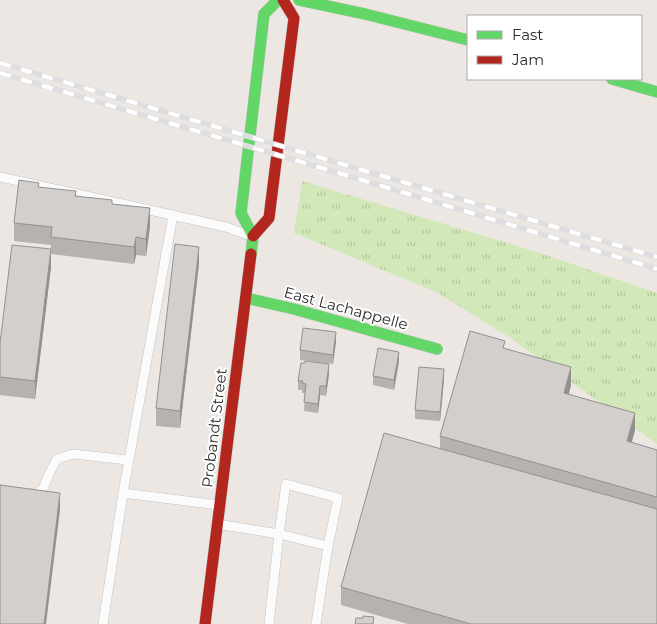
<svg xmlns="http://www.w3.org/2000/svg" width="657" height="624" viewBox="0 0 657 624" font-family="Montserrat,sans-serif">
  <style>
    .grass { fill: url(#grass-tufts) }
    .lines { fill: none; stroke-linecap: round; stroke-linejoin: round }
    .lane-casing { stroke: #c5c4c3; stroke-width: 10 }
    .fast-casing { stroke: #c5c4c3; stroke-width: 12 }
    .jam-casing { stroke: #c5c4c3; stroke-width: 12 }
    .lane { stroke: #fcfbfb; stroke-width: 9 }
    .fast { stroke: #63d668; stroke-width: 11 }
    .jam { stroke: #b3261e; stroke-width: 11 }
    .rail-casing { stroke: #dedee0; stroke-width: 5.5 }
    .rail { stroke: #fff; stroke-width: 4; stroke-dasharray: 11; stroke-linecap: butt }
    .wall { fill: #b5b2af }
    .shaded-wall { fill: #93918f }
    .building { fill: #d2cfcc; stroke: #93918f }
    .labels { text-anchor: middle; dominant-baseline: central; stroke-width: 4; stroke-linejoin: round; paint-order: stroke }
    .street-label { font-size: 15px; fill: #2d2d2d; stroke: #fff }
  </style>
  <defs>
    <pattern id="grass-tufts" width="24" height="20" patternUnits="userSpaceOnUse" patternTransform="scale(1.25)"><rect width="24" height="20" fill="#d2e8b9"/><path d="M3 7l-1-3M5 7V3M7 7l1-3M15 17l-1-3M17 17v-4M19 17l1-3" fill="none" stroke="#b5c79f"/></pattern>
  </defs>
  <rect width="100%" height="100%" fill="#ece7e2"/>
  <polygon class="grass" points="302,181 537,252 657,293 657,444 509,337 436,292 294,233"/>
  <g class="lines">
    <defs>
      <g id="lane">
        <polyline points="0,177 226,227 248,235"/>
        <polyline points="123,493 219,505"/>
        <polyline points="31,494 36,494 43,489 49,474 57,459 73,454 128,460"/>
        <polyline points="217,524 279,534 269,624"/>
        <polyline points="103,624 123,493 173,215"/>
        <polyline points="316,624 328,546 279,534 286,484 338,498 328,546"/>
      </g>
      <g id="fast">
        <polyline points="299,0 365,14 468,40"/>
        <polyline points="612,79 657,92"/>
        <polyline points="251,254 253,236 241,213 264,14 278,0"/>
        <polyline points="246,298 294,309 437,349"/>
      </g>
      <g id="jam">
        <polyline points="253,236 269,218 294,18 283,0"/>
        <polyline points="205,624 251,254"/>
      </g>
    </defs>
    <use href="#lane" class="lane-casing"/>
    <use href="#fast" class="fast-casing"/>
    <use href="#jam" class="jam-casing"/>
    <use href="#lane" class="lane"/>
    <use href="#fast" class="fast"/>
    <use href="#jam" class="jam"/>
    <defs>
      <g id="rail">
        <polyline points="0,63 657,257"/>
        <polyline points="0,73 342,174 657,269"/>
      </g>
    </defs>
    <use href="#rail" class="rail-casing"/>
    <use href="#rail" class="rail"/>
  </g>
  <g class="wall">
    <polygon points="39,187 112,204 150,226 146,256 136,255 134,264 51,254 51,245 14,241 14,223"/>
    <polygon points="199,264 180,428 156,426 156,408"/>
    <polygon points="51,267 35,399 0,395 0,343"/>
    <polygon points="336,341 333,364 300,360 300,350"/>
    <polygon points="505,349 571,385 569,394 635,430 632,442 657,450 657,624 408,624 341,605 341,587 440,448 440,436"/>
    <polygon points="399,361 394,390 373,385 373,376"/>
    <polygon points="329,374 326,396 320,395 318,413 304,411 305,393 302,393 302,390 298,390 298,381"/>
    <polygon points="444,379 440,421 415,419 415,410"/>
  </g>
  <g class="shaded-wall">
    <polygon points="150,208 150,226 146,256 146,239"/>
    <polygon points="136,237 136,255 134,264 134,247"/>
    <polygon points="199,247 199,264 180,428 180,411"/>
    <polygon points="51,249 51,267 35,399 35,381"/>
    <polygon points="336,332 336,341 333,364 333,355"/>
    <polygon points="399,352 399,361 394,390 394,380"/>
    <polygon points="329,364 329,374 326,396 326,386"/>
    <polygon points="571,367 571,385 564,411 564,393"/>
    <polygon points="444,369 444,379 440,421 440,412"/>
    <polygon points="320,386 320,395 318,413 318,404"/>
    <polygon points="635,413 635,430 627,459 627,441"/>
    <polygon points="60,493 60,510 46,624 44,624"/>
  </g>
  <g class="building">
    <polygon points="19,180 39,183 38,187 76,191 75,196 112,200 112,204 150,208 146,239 136,237 134,247 51,237 52,227 14,223"/>
    <polygon points="175,244 199,247 180,411 156,408"/>
    <polygon points="12,245 51,249 35,381 0,377 0,343"/>
    <polygon points="303,328 336,332 333,355 300,350"/>
    <polygon points="470,331 505,341 503,348 571,367 564,393 635,413 627,441 657,450 657,497 440,436"/>
    <polygon points="378,348 399,352 394,380 373,376"/>
    <polygon points="305,361 329,364 326,386 320,386 318,404 304,402 306,384 302,383 303,381 298,381 301,363 305,363"/>
    <polygon points="419,367 444,369 440,412 415,410"/>
    <polygon points="384,433 657,509 657,624 471,624 341,587"/>
    <polygon points="0,485 60,493 44,624 0,624"/>
    <polygon points="363,616 374,617 373,624 355,624 356,618 363,618"/>
  </g>
  <g class="labels">
    <g class="street-label">
      <text transform="translate(346 308) rotate(15)">East Lachappelle</text>
      <text transform="translate(214 428) rotate(-83)">Probandt Street</text>
    </g>
  </g>
  <rect x="467" y="15" width="175" height="65" fill="#ffffff" stroke="#ababab"/>
  <rect x="477" y="31" width="25" height="8" fill="#63d668" stroke="#ababab"/>
  <text x="512" y="40" font-size="15" fill="#2d2d2d">Fast</text>
  <rect x="477" y="56" width="25" height="8" fill="#b3261e" stroke="#ababab"/>
  <text x="512" y="65" font-size="15" fill="#2d2d2d">Jam</text>
</svg>
